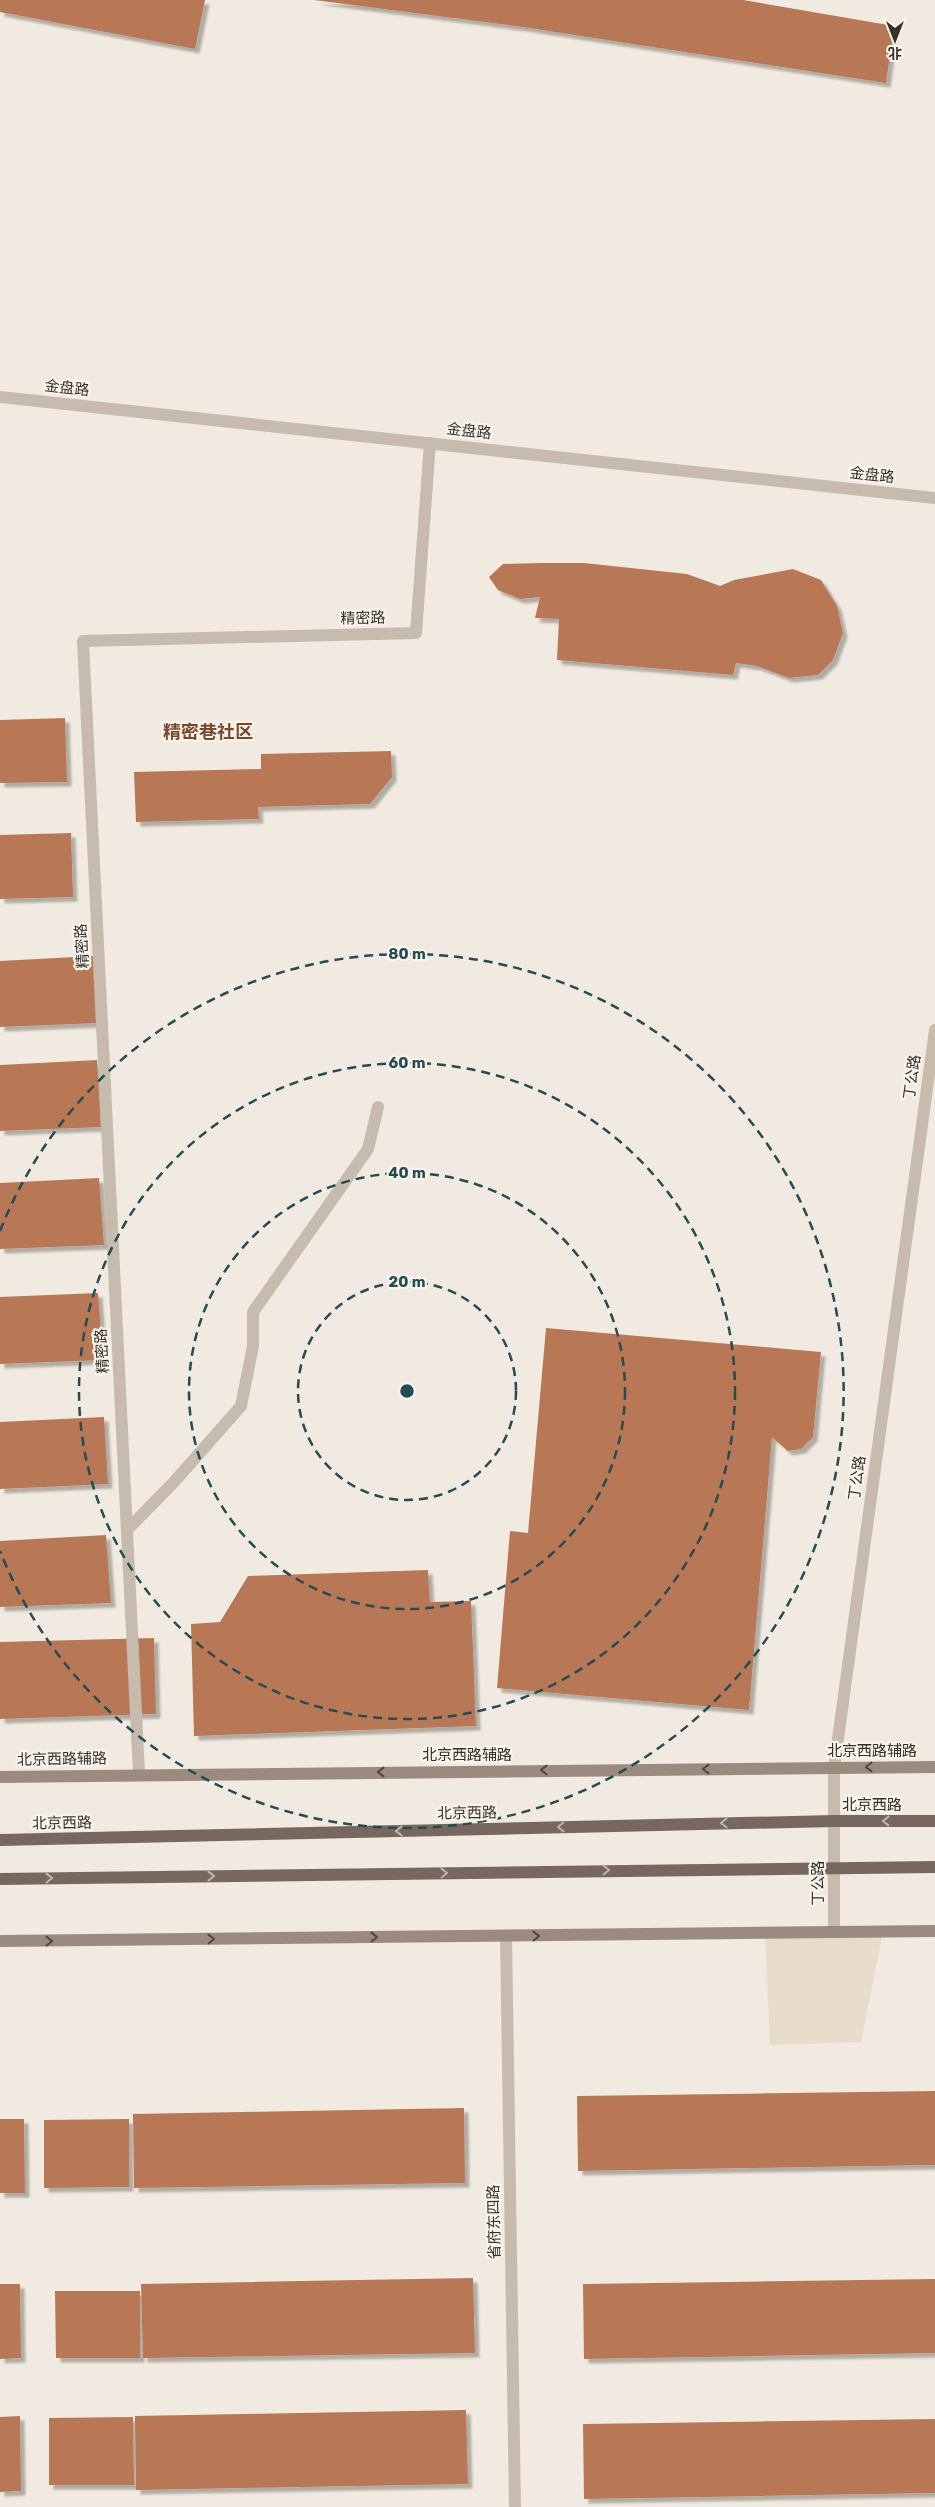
<svg xmlns="http://www.w3.org/2000/svg" width="935" height="2507" viewBox="0 0 935 2507" font-family="Rubik,'Noto Sans SC',sans-serif">
  <style>
    .plaza { fill: #e6dcc9 }
    .building { fill: #b87856; filter: url(#shadow) }
    .lines { fill: none; stroke-linecap: round; stroke-linejoin: round }
    .service { stroke: #c7bbad; stroke-width: 12 }
    .minor { stroke: #c7bbad; stroke-width: 12 }
    .tertiary { stroke: #c7bbad; stroke-width: 12 }
    .secondary { stroke: #9a8b7e; stroke-width: 12 }
    .primary { stroke: #76685e; stroke-width: 12 }
    .oneway { stroke: #4f4640 }
    .oneway2 { stroke: #beb5ac }
    .ring { fill: none; stroke: #254b53; stroke-width: 2.5; stroke-dasharray: 9 6 }
    .labels { text-anchor: middle; dominant-baseline: central; stroke-width: 4.5; stroke-linejoin: round; paint-order: stroke }
    .street-label { font-size: 15px; fill: #362f2b; stroke: #f8f4ec }
    .quarter-label { font-size: 18px; font-weight: bold; fill: #7c482d; stroke: #f8f4ec }
    .centre { fill: #254b53; stroke: #f8f4ec; stroke-width: 2.5 }
    .ring-label { font-size: 15px; text-anchor: middle; font-weight: bold; fill: #254b53; stroke: #f8f4ec; stroke-width: 4.5; stroke-linejoin: round; paint-order: stroke }
  </style>
  <defs>
    <filter id="shadow"><feDropShadow dx="4.5" dy="4.5" stdDeviation="1" flood-color="#0004"/></filter>
  </defs>
  <rect width="100%" height="100%" fill="#f0eae0"/>
  <polygon class="plaza" points="883,1932 861,2042 770,2045 765,1933"/>
  <g class="building">
    <polygon points="0,0 205,0 195,49 0,12"/>
    <polygon points="314,0 743,0 894,26 886,83 523,27"/>
    <polygon points="542,563 584,563 687,574 720,586 734,580 793,569 821,580 837,606 843,633 833,660 818,675 789,678 757,666 736,663 733,675 557,660 559,619 535,618 540,597 520,599 498,590 489,577 503,564"/>
    <polygon points="65,718 67,782 0,783 0,720"/>
    <polygon points="391,751 392,777 370,804 258,807 259,819 136,822 134,772 261,769 261,754"/>
    <polygon points="71,833 73,897 0,899 0,835"/>
    <polygon points="93,956 98,1023 0,1027 0,961"/>
    <polygon points="97,1060 101,1127 0,1131 0,1065"/>
    <polygon points="99,1178 104,1245 0,1249 0,1183"/>
    <polygon points="98,1293 103,1360 0,1364 0,1297"/>
    <polygon points="546,1328 821,1352 813,1437 801,1449 788,1451 772,1437 749,1710 497,1688 510,1531 528,1533"/>
    <polygon points="104,1417 108,1484 0,1489 0,1422"/>
    <polygon points="106,1535 111,1603 0,1607 0,1541"/>
    <polygon points="428,1570 430,1602 471,1601 476,1726 194,1736 191,1624 220,1622 248,1576"/>
    <polygon points="154,1638 156,1714 0,1719 0,1642"/>
    <polygon points="935,2091 935,2165 578,2171 577,2096"/>
    <polygon points="464,2108 465,2183 134,2188 133,2114"/>
    <polygon points="0,2119 24,2119 25,2193 0,2193"/>
    <polygon points="129,2119 129,2187 44,2188 44,2120"/>
    <polygon points="473,2278 475,2353 143,2358 141,2284"/>
    <polygon points="935,2279 935,2353 584,2359 583,2284"/>
    <polygon points="0,2284 20,2284 21,2358 0,2359"/>
    <polygon points="55,2291 140,2291 140,2358 56,2358"/>
    <polygon points="466,2410 468,2484 136,2490 135,2416"/>
    <polygon points="20,2416 21,2491 0,2492 0,2417"/>
    <polygon points="133,2417 134,2485 49,2485 49,2418"/>
    <polygon points="935,2419 935,2493 584,2499 583,2424"/>
  </g>
  <g class="lines">
    <g class="service">
      <polyline points="0,397 935,498"/>
      <polyline points="127,1530 174,1482 241,1406 253,1346 253,1312 368,1149 378,1107"/>
      <polyline points="139,1774 83,641 416,633 430,443"/>
    </g>
    <polyline class="minor" points="506,1936 515,2507"/>
    <polyline class="tertiary" points="834,1932 834,1768 935,1030"/>
    <g class="secondary">
      <polyline points="0,1777 935,1767"/>
      <polyline points="0,1941 935,1931"/>
    </g>
    <g class="primary">
      <polyline points="0,1840 834,1821 935,1821"/>
      <polyline points="0,1879 935,1867"/>
    </g>
  </g>
  <defs><path id="oneway-chevron" d="M-2-3.5L2.5 0L-2 3.5" fill="none" stroke-width="1.6" stroke-linecap="round" stroke-linejoin="round" transform="scale(1.25)"/></defs>
  <g class="oneway">
    <use href="#oneway-chevron" transform="translate(869 1767) rotate(180)"/>
    <use href="#oneway-chevron" transform="translate(706 1769) rotate(180)"/>
    <use href="#oneway-chevron" transform="translate(544 1770) rotate(180)"/>
    <use href="#oneway-chevron" transform="translate(381 1772) rotate(180)"/>
    <use href="#oneway-chevron" transform="translate(536 1936) rotate(-1)"/>
    <use href="#oneway-chevron" transform="translate(374 1937) rotate(-1)"/>
    <use href="#oneway-chevron" transform="translate(211 1939) rotate(-1)"/>
    <use href="#oneway-chevron" transform="translate(49 1941) rotate(-1)"/>
  </g>
  <g class="oneway2">
    <use href="#oneway-chevron" transform="translate(886 1821) rotate(180)"/>
    <use href="#oneway-chevron" transform="translate(724 1823) rotate(179)"/>
    <use href="#oneway-chevron" transform="translate(561 1827) rotate(179)"/>
    <use href="#oneway-chevron" transform="translate(399 1831) rotate(179)"/>
    <use href="#oneway-chevron" transform="translate(606 1870) rotate(-1)"/>
    <use href="#oneway-chevron" transform="translate(444 1873) rotate(-1)"/>
    <use href="#oneway-chevron" transform="translate(211 1876) rotate(-1)"/>
    <use href="#oneway-chevron" transform="translate(49 1878) rotate(-1)"/>
  </g>
  <g class="ring">
    <circle cx="407" cy="1391" r="109"/>
    <circle cx="407" cy="1391" r="218"/>
    <circle cx="407" cy="1391" r="328"/>
    <path d="M0 1231A437 437 0 1 1 0 1551"/>
  </g>
  <g class="labels">
    <g class="street-label">
      <text transform="translate(67 388) rotate(6)">金盘路</text>
      <text transform="translate(469 431) rotate(6)">金盘路</text>
      <text transform="translate(872 475) rotate(6)">金盘路</text>
      <text transform="translate(363 618) rotate(-1)">精密路</text>
      <text transform="translate(82 946) rotate(-93)">精密路</text>
      <text transform="translate(912 1077) rotate(-82)">丁公路</text>
      <text transform="translate(102 1351) rotate(-93)">精密路</text>
      <text transform="translate(857 1478) rotate(-82)">丁公路</text>
      <text x="872" y="1751">北京西路辅路</text>
      <text x="467" y="1755">北京西路辅路</text>
      <text transform="translate(62 1759) rotate(-1)">北京西路辅路</text>
      <text x="872" y="1805">北京西路</text>
      <text transform="translate(467 1813) rotate(-1)">北京西路</text>
      <text transform="translate(62 1823) rotate(-1)">北京西路</text>
      <text transform="translate(818 1883) rotate(-90)">丁公路</text>
      <text transform="translate(494 2222) rotate(-91)">省府东四路</text>
    </g>
    <g class="quarter-label">
      <text x="208" y="732">精密巷社区</text>
    </g>
  </g>
  <circle cx="407" cy="1391" r="8" class="centre"/>
  <g class="ring-label">
    <text x="407" y="959">80 m</text>
    <text x="407" y="1068">60 m</text>
    <text x="407" y="1178">40 m</text>
    <text x="407" y="1287">20 m</text>
  </g>
  <g transform="translate(895 40) rotate(180)" stroke="#f8f4ec" stroke-width="4" paint-order="stroke">
  <path d="M0-4L9 19L0 12L-9 19Z" fill="#362f2b"/>
  <text y="-8" font-size="14" font-weight="bold" text-anchor="middle" fill="#362f2b">北</text>
  </g>
</svg>
